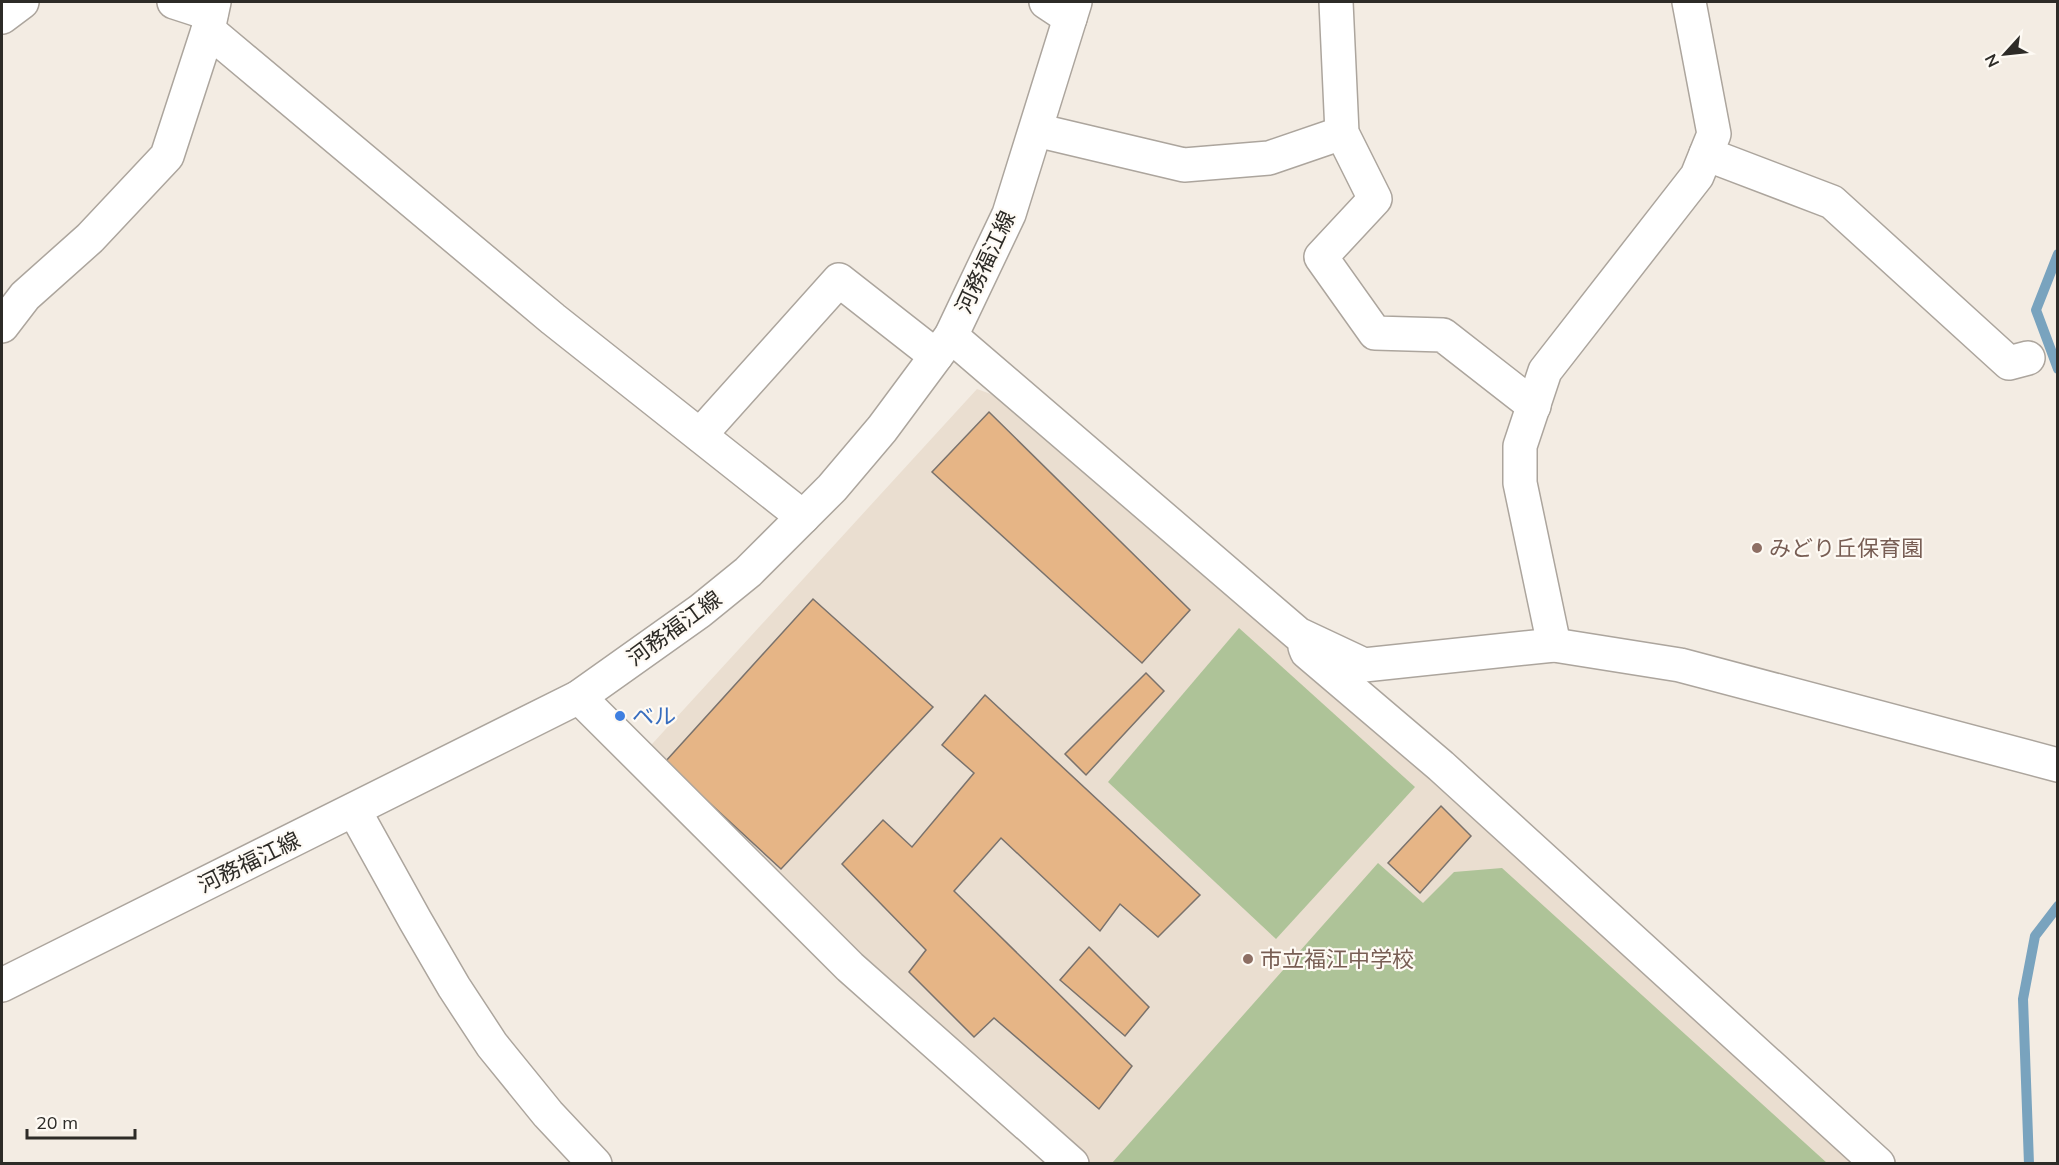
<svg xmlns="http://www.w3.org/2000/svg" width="2059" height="1165" viewBox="0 0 2059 1165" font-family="Mulish,'Noto Sans JP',sans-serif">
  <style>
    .built { fill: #eaded0 }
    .green { fill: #aec398 }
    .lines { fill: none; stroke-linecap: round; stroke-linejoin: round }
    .stream { stroke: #79a3be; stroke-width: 10 }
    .building { fill: #e6b586; stroke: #7a726c; stroke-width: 1.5 }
    .minor-casing { stroke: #aca59d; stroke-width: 36 }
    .major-casing { stroke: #aca59d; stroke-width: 36 }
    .minor { stroke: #fff; stroke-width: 33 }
    .major { stroke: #fff; stroke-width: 33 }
    .education-dot { fill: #8d6e63; stroke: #fefaf4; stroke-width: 2 }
    .shop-dot { fill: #3f7fe0; stroke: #fefaf4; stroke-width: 2 }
    .labels { text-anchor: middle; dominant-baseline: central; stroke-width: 4.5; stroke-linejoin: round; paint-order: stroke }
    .street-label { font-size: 22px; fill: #2d2b27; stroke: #fefaf4 }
    .education-label { font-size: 22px; fill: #785e54; stroke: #fefaf4; text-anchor: start }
    .shop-label { font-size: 22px; fill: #366cbe; stroke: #fefaf4; text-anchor: start }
  </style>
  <rect width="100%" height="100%" fill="#f3ece3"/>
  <polygon class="built" points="977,389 1018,404 1859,1163 1087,1163 642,755"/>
  <g class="green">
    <polygon points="1239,628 1415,787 1276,939 1108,782"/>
    <polygon points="1378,863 1423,903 1454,872 1502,868 1827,1163 1112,1163"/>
  </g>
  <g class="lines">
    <g class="stream">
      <polyline points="2058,254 2036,310 2058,369"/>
      <polyline points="2029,1164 2023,999 2035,936 2058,906"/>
    </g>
  </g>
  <g class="building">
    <polygon points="989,412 1190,610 1142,663 932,472"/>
    <polygon points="813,599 933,707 781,869 665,762"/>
    <polygon points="1146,673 1164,691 1086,775 1065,754"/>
    <polygon points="985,695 1200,895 1158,937 1120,904 1100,931 1001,838 954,891 1132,1066 1099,1109 994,1018 974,1037 909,972 926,950 842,864 883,820 912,847 974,773 942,745"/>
    <polygon points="1441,806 1471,836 1420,893 1388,863"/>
    <polygon points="1089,947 1149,1007 1125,1036 1060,980"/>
  </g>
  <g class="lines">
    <defs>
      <g id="minor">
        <polyline points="174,2 211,14"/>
        <polyline points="1046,2 1070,18"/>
        <polyline points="1336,2 1342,133 1375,199 1321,257 1375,333 1443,335 1534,406"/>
        <polyline points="2,17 22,2"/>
        <polyline points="208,30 553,319 803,517"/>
        <polyline points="1036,130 1184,165 1269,158 1342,133"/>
        <polyline points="1706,154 1832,202 2009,363 2028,358"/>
        <polyline points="2,326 25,296 90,238 167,156 208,30 214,2"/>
        <polyline points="951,336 1298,634 1364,665 1554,645 1680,665 2058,765"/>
        <polyline points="700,435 839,280 936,356"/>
        <polyline points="1554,645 1520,483 1520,446 1545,371 1697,176 1714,134 1689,2"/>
        <polyline points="1305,647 1307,652 1441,766 1878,1164"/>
        <polyline points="579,697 850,967 1072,1164"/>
        <polyline points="354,810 415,920 454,987 492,1045 548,1114 595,1164"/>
      </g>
      <polyline id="major" points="2,985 579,697 700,611 748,572 832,488 882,429 951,336 1009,214 1075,2"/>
    </defs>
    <use href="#minor" class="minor-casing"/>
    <use href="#major" class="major-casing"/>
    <use href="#minor" class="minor"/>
    <use href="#major" class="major"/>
  </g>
  <g class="education-dot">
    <circle cx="1757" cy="548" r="6"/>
    <circle cx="1248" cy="959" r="6"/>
  </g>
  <circle class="shop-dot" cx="620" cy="716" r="6"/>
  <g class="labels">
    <g class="street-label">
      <text transform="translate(985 262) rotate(-65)">河務福江線</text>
      <text transform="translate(674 628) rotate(-36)">河務福江線</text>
      <text transform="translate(249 862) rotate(-26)">河務福江線</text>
    </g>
    <g class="education-label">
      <text x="1769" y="548">みどり丘保育園</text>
      <text x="1260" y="959">市立福江中学校</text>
    </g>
    <g class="shop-label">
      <text x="632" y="716">ベル</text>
    </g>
  </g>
  <rect width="2059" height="1165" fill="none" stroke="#2d2b27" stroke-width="6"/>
  <g transform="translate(2005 54) rotate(243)" stroke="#fefaf4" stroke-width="4.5" paint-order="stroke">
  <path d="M0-4.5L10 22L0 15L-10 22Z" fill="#2d2b27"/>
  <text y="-9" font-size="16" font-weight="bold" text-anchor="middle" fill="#2d2b27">N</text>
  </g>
  <path d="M27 1129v9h108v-9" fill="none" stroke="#2d2b27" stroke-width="3"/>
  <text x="36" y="1129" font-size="18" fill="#2d2b27" stroke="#fefaf4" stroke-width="4.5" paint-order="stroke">20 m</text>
</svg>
